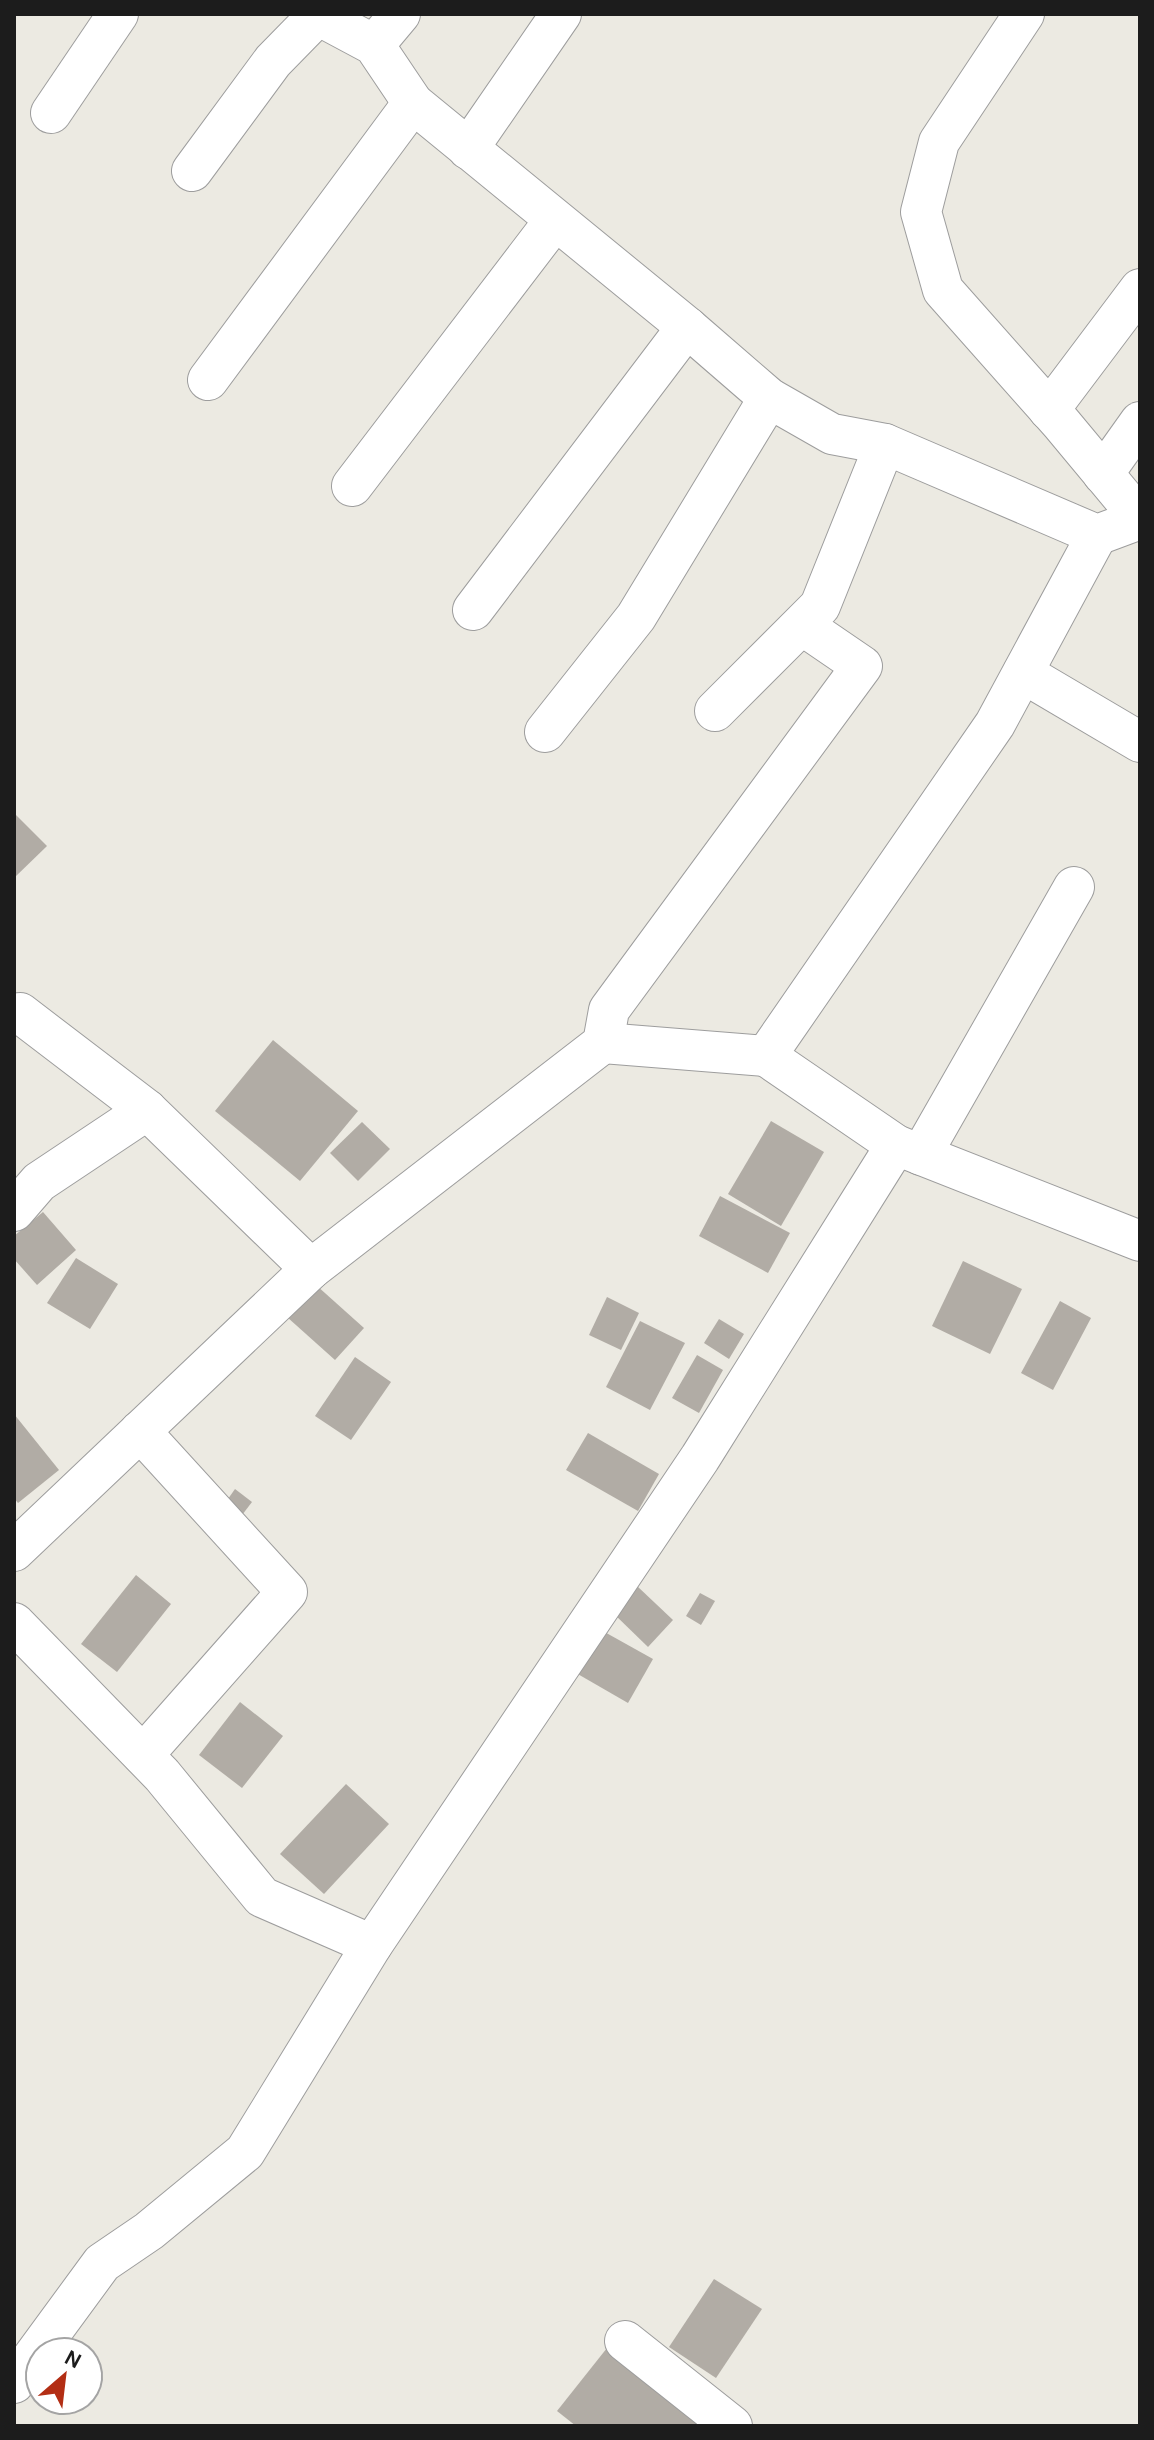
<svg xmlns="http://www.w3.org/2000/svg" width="1154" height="2440" viewBox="0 0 1154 2440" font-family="Karla,sans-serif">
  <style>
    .building { fill: #b1aca5 }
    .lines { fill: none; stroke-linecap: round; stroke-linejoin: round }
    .street-casing { stroke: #9d9d9d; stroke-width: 42 }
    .street { stroke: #fff; stroke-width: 40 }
  </style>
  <rect width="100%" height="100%" fill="#eceae2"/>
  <g class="building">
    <polygon points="14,813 47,846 14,878"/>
    <polygon points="273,1040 358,1111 300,1181 215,1111"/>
    <polygon points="771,1121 824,1152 781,1226 728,1194"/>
    <polygon points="362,1122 390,1149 358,1181 330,1153"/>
    <polygon points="720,1196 790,1233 768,1273 699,1236"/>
    <polygon points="43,1212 76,1250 37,1285 14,1259 14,1236"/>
    <polygon points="76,1258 118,1284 90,1329 47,1303"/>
    <polygon points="963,1261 1022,1289 990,1354 932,1326"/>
    <polygon points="316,1285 364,1328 335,1360 287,1317"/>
    <polygon points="607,1297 639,1313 621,1350 589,1335"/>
    <polygon points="1060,1301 1091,1318 1053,1390 1021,1373"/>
    <polygon points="719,1319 744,1334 729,1359 704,1343"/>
    <polygon points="640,1321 685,1343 650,1410 606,1387"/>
    <polygon points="697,1355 723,1370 699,1413 672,1398"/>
    <polygon points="355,1357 391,1382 351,1440 315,1416"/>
    <polygon points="14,1414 59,1470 18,1503 14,1498"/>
    <polygon points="588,1433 659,1474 638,1511 566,1470"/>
    <polygon points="235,1489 252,1502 239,1519 223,1506"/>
    <polygon points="136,1575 171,1604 117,1672 81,1644"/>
    <polygon points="637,1586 673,1620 648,1647 612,1612"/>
    <polygon points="700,1593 715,1601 701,1625 686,1616"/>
    <polygon points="601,1630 653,1659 628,1703 576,1673"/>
    <polygon points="240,1702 283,1736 242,1788 199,1755"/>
    <polygon points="346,1784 389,1824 324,1894 280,1854"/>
    <polygon points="714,2279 762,2309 716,2378 669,2347"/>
    <polygon points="607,2348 704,2426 576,2426 557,2411"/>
  </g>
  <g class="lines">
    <defs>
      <g id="street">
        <polyline points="316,14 374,45 413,103 687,327 769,398 832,434 885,444 1097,535 1140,519"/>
        <polyline points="1024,14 939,142 921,212 943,290 1061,423 1140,518"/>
        <polyline points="374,45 400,14"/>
        <polyline points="51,113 118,14"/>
        <polyline points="468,149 561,14"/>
        <polyline points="192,171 273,61 319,14"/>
        <polyline points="208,380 413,103"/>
        <polyline points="1049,410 1140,289"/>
        <polyline points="1103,474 1140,422"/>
        <polyline points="352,486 555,220"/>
        <polyline points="1097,535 995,724 766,1056 896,1145 1140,1241"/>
        <polyline points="473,610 687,327"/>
        <polyline points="1023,673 1140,742"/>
        <polyline points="715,711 820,606 885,444"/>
        <polyline points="545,732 636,617 769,398"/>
        <polyline points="14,1014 20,1013 147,1110 311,1269"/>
        <polyline points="603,1043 766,1056"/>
        <polyline points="921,1155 1074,887"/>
        <polyline points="14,1211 39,1182 147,1110"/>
        <polyline points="140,1431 287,1592 143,1755"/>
        <polyline points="14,1551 311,1269 603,1043 609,1010 862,666 802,625"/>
        <polyline points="14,1623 162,1775 262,1897 372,1945"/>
        <polyline points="625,2341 732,2426"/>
        <polyline points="14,2383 102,2263 149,2231 245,2152 372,1945 700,1458 896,1145"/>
      </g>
    </defs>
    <use href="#street" class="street-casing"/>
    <use href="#street" class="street"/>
  </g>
  <rect width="1154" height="2440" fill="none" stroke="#1c1c1c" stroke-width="32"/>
  <g transform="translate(64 2376) rotate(28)"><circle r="38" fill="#ffffff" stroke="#a4a4a4" stroke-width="2"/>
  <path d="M0-6L14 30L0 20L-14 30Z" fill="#b32e14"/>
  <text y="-12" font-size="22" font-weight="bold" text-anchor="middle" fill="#1c1c1c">N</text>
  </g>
</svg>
